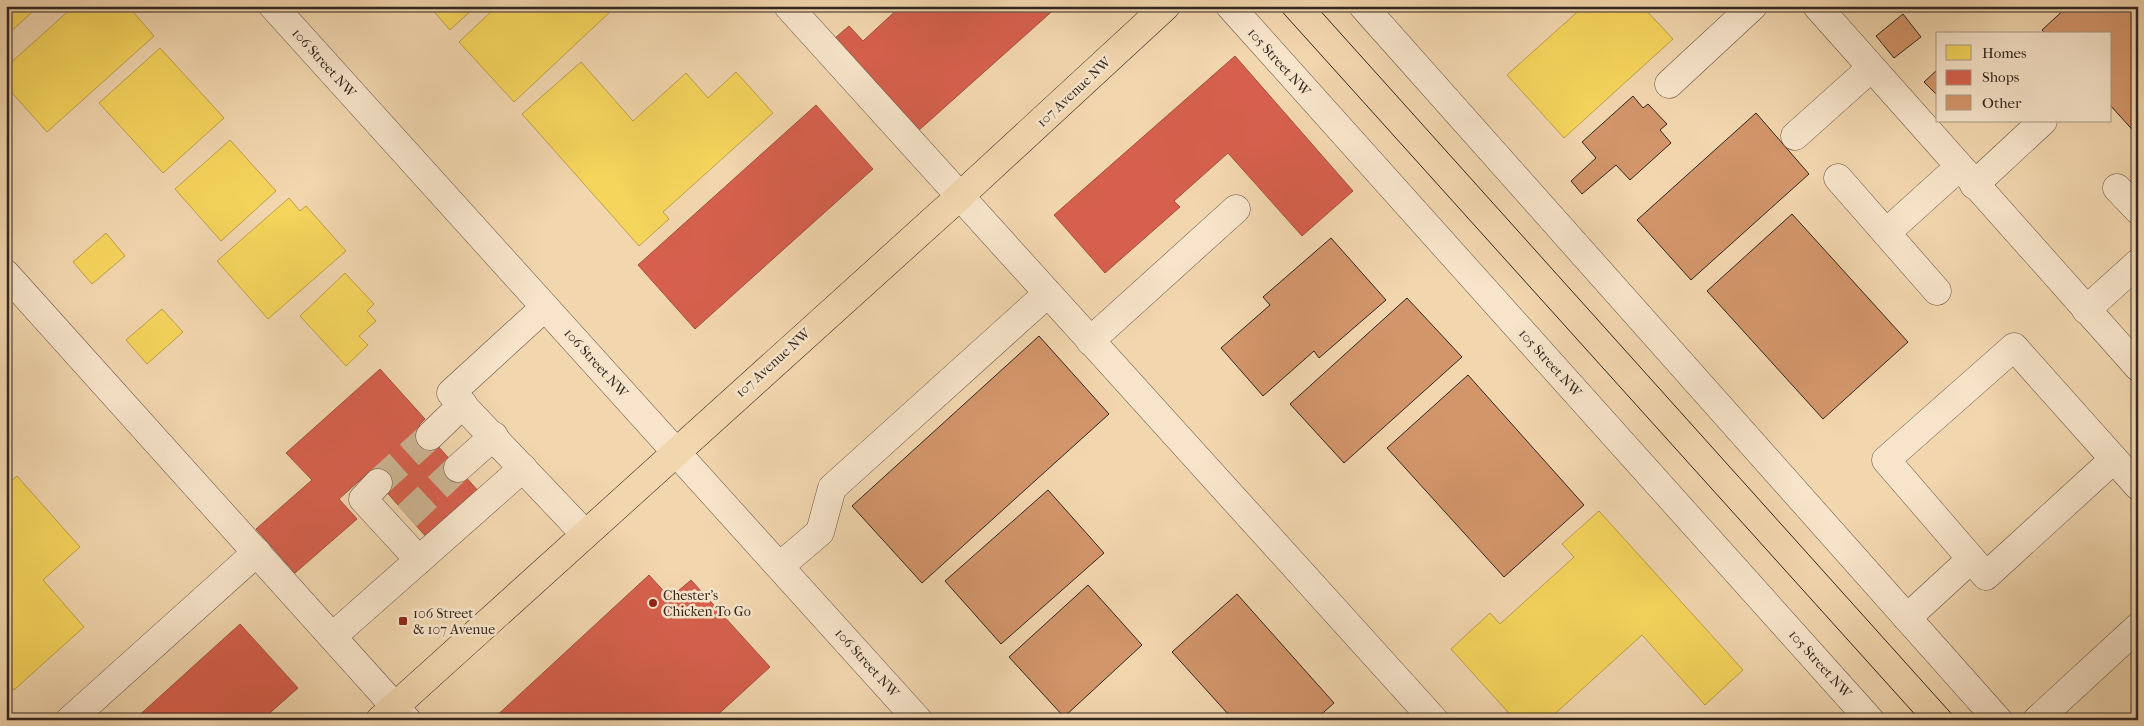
<svg xmlns="http://www.w3.org/2000/svg" width="2144" height="726" viewBox="0 0 2144 726" font-family="'IM FELL French Canon',serif">
  <style>
    .homes { fill: #f6d55c; stroke: #bba04a }
    .shops { fill: #d6604d; stroke: #a44f3f }
    .building { fill: #d3956a; stroke: #31261f }
    .lines { fill: none; stroke-linecap: round; stroke-linejoin: round }
    .minor-tunnel { stroke: #cbb391; stroke-width: 28; stroke-dasharray: 28 14; stroke-linecap: butt }
    .minor-casing { stroke: #615243; stroke-width: 29 }
    .major-casing { stroke: #31261f; stroke-width: 29 }
    .minor { stroke: #f7e4ca; stroke-width: 28 }
    .major { stroke: #f2d6ae; stroke-width: 28 }
    .tram { stroke: #31261f; stroke-width: 1 }
    .poi-dot { fill: #8f2418; stroke: #f7e4ca; stroke-width: 2 }
    .labels { text-anchor: middle; dominant-baseline: central; stroke-width: 5; stroke-linejoin: round; paint-order: stroke }
    .street-label { font-size: 14px; fill: #31261f; stroke: #f7e4ca }
    .poi-label { font-size: 14px; fill: #31261f; stroke: #f7e4ca; text-anchor: start }
  </style>
  <rect width="100%" height="100%" fill="#f2d6ae"/>
  <filter id="stains"><feTurbulence type="fractalNoise" baseFrequency=".004" numOctaves="4"/><feColorMatrix values="0 0 0 0 .2 0 0 0 0 .09 0 0 0 0 .02 0 0 0 .5 -.17"/></filter>
  <radialGradient id="worn" r=".72"><stop offset=".6" stop-color="#630" stop-opacity="0"/><stop offset="1" stop-color="#630" stop-opacity=".3"/></radialGradient>
  <g class="homes">
    <polygon points="6,6 39,6 8,34 6,31"/>
    <polygon points="74,6 128,6 154,36 47,132 6,86 6,67"/>
    <polygon points="429,6 476,6 450,30"/>
    <polygon points="497,6 606,6 611,11 514,102 459,42"/>
    <polygon points="1584,6 1642,6 1673,39 1564,138 1507,75"/>
    <polygon points="160,48 224,118 163,173 99,103"/>
    <polygon points="581,62 633,121 686,73 708,98 736,72 773,113 663,212 669,219 639,246 522,114"/>
    <polygon points="230,140 276,191 221,241 175,189"/>
    <polygon points="289,198 300,211 306,206 346,251 268,319 217,261"/>
    <polygon points="106,233 125,256 92,284 73,262"/>
    <polygon points="345,273 374,304 367,311 376,321 359,336 368,345 346,366 300,316"/>
    <polygon points="162,309 183,332 147,364 126,340"/>
    <polygon points="17,476 80,547 43,580 84,627 14,690 6,681 6,486"/>
    <polygon points="1599,511 1743,670 1705,705 1642,635 1548,720 1515,720 1451,649 1490,613 1500,624 1574,557 1562,544"/>
  </g>
  <g class="shops">
    <polygon points="901,6 1058,6 918,131 835,38 849,26 863,41"/>
    <polygon points="1235,56 1353,191 1302,236 1228,153 1174,201 1180,207 1105,273 1054,215"/>
    <polygon points="816,105 873,169 695,329 638,265"/>
    <polygon points="380,369 425,419 419,425 480,493 428,539 369,472 339,499 357,519 295,573 256,529 312,480 286,453"/>
    <polygon points="649,575 670,598 691,580 770,667 712,720 492,720"/>
    <polygon points="240,624 298,688 262,720 134,720"/>
  </g>
  <g class="building">
    <polygon points="2068,6 2138,6 2138,136 2110,105 2110,34 2046,34 2042,30"/>
    <polygon points="1903,14 1921,37 1894,58 1876,36"/>
    <polygon points="1938,69 1938,96 1924,82"/>
    <polygon points="1633,96 1643,108 1648,104 1667,124 1660,130 1671,143 1630,180 1616,165 1582,194 1571,181 1596,158 1582,142"/>
    <polygon points="1756,113 1809,174 1691,280 1637,220"/>
    <polygon points="1792,214 1908,342 1823,419 1707,291"/>
    <polygon points="1331,238 1386,300 1319,358 1314,351 1263,396 1221,348 1270,305 1263,297"/>
    <polygon points="1407,298 1462,357 1344,463 1290,404"/>
    <polygon points="1039,336 1109,414 922,583 852,506"/>
    <polygon points="1468,375 1584,505 1504,577 1387,448"/>
    <polygon points="1048,490 1104,553 1001,644 945,581"/>
    <polygon points="1088,585 1142,645 1064,717 1009,657"/>
    <polygon points="1237,594 1334,703 1315,720 1223,720 1228,714 1172,652"/>
    <polygon points="1828,715 1832,720 1822,720"/>
  </g>
  <g class="lines">
    <g class="minor-tunnel">
      <polyline points="378,483 430,436"/>
      <polyline points="407,516 458,468"/>
    </g>
    <defs>
      <g id="minor">
        <polyline points="273,6 918,720"/>
        <polyline points="788,6 1434,720"/>
        <polyline points="1230,6 1870,720"/>
        <polyline points="1363,6 1998,720"/>
        <polyline points="1817,6 2138,367"/>
        <polyline points="1669,84 1753,6"/>
        <polyline points="1795,136 1871,68"/>
        <polyline points="1838,178 1937,291"/>
        <polyline points="1974,185 2043,121"/>
        <polyline points="2117,188 2138,210"/>
        <polyline points="1886,233 1959,167"/>
        <polyline points="6,274 407,720"/>
        <polyline points="545,307 451,393 585,534"/>
        <polyline points="2086,310 2138,263"/>
        <polyline points="1090,341 1236,209"/>
        <polyline points="430,436 463,404"/>
        <polyline points="2114,459 1986,576 1886,460 2014,347 2138,486"/>
        <polyline points="458,468 494,436"/>
        <polyline points="378,483 363,499 419,560"/>
        <polyline points="780,566 820,532 832,488 1047,294"/>
        <polyline points="1907,618 1971,559"/>
        <polyline points="333,636 523,468"/>
        <polyline points="70,720 257,552"/>
        <polyline points="2037,720 2138,627"/>
      </g>
      <polyline id="major" points="380,720 959,197 1166,6"/>
    </defs>
    <use href="#minor" class="minor-casing"/>
    <use href="#major" class="major-casing"/>
    <use href="#minor" class="minor"/>
    <use href="#major" class="major"/>
    <g class="tram">
      <polyline points="1277,6 1920,720"/>
      <polyline points="1316,6 1957,720"/>
    </g>
  </g>
  <g class="poi-dot">
    <circle cx="653" cy="603" r="5"/>
    <rect x="398" y="616" width="10" height="10" rx="2.5"/>
  </g>
  <g class="labels">
    <g class="street-label">
      <text transform="translate(1279 62) rotate(48)">105 Street NW</text>
      <text transform="translate(324 63) rotate(48)">106 Street NW</text>
      <text transform="translate(1074 92) rotate(-43)">107 Avenue NW</text>
      <text transform="translate(596 363) rotate(48)">106 Street NW</text>
      <text transform="translate(773 363) rotate(-42)">107 Avenue NW</text>
      <text transform="translate(1550 363) rotate(48)">105 Street NW</text>
      <text transform="translate(867 663) rotate(48)">106 Street NW</text>
      <text transform="translate(1820 664) rotate(48)">105 Street NW</text>
    </g>
    <g class="poi-label">
      <text x="663" y="595">Chester's<tspan x="663" dy="16">Chicken To Go</tspan></text>
      <text x="413" y="613">106 Street<tspan x="413" dy="16">&amp; 107 Avenue</tspan></text>
    </g>
  </g>
  <rect width="2144" height="726" fill="none" stroke="#f2d6ae" stroke-width="25"/>
  <rect x="8" y="8" width="2129" height="711" fill="none" stroke="#31261f" stroke-width="2.5"/>
  <rect x="12" y="12" width="2119" height="701" fill="none" stroke="#31261f"/>
  <rect x="1936" y="32" width="175" height="90" fill="#f7e4ca" stroke="#a89886"/>
  <rect x="1946" y="45" width="25" height="15" fill="#f6d55c" stroke="#a89886"/>
  <text x="1982" y="58" font-size="15" fill="#31261f">Homes</text>
  <rect x="1946" y="70" width="25" height="15" fill="#d6604d" stroke="#a89886"/>
  <text x="1982" y="82" font-size="15" fill="#31261f">Shops</text>
  <rect x="1946" y="95" width="25" height="15" fill="#d3956a" stroke="#a89886"/>
  <text x="1982" y="108" font-size="15" fill="#31261f">Other</text>
  <rect width="100%" height="100%" filter="url(#stains)"/>
  <rect width="100%" height="100%" fill="url(#worn)"/>
</svg>
